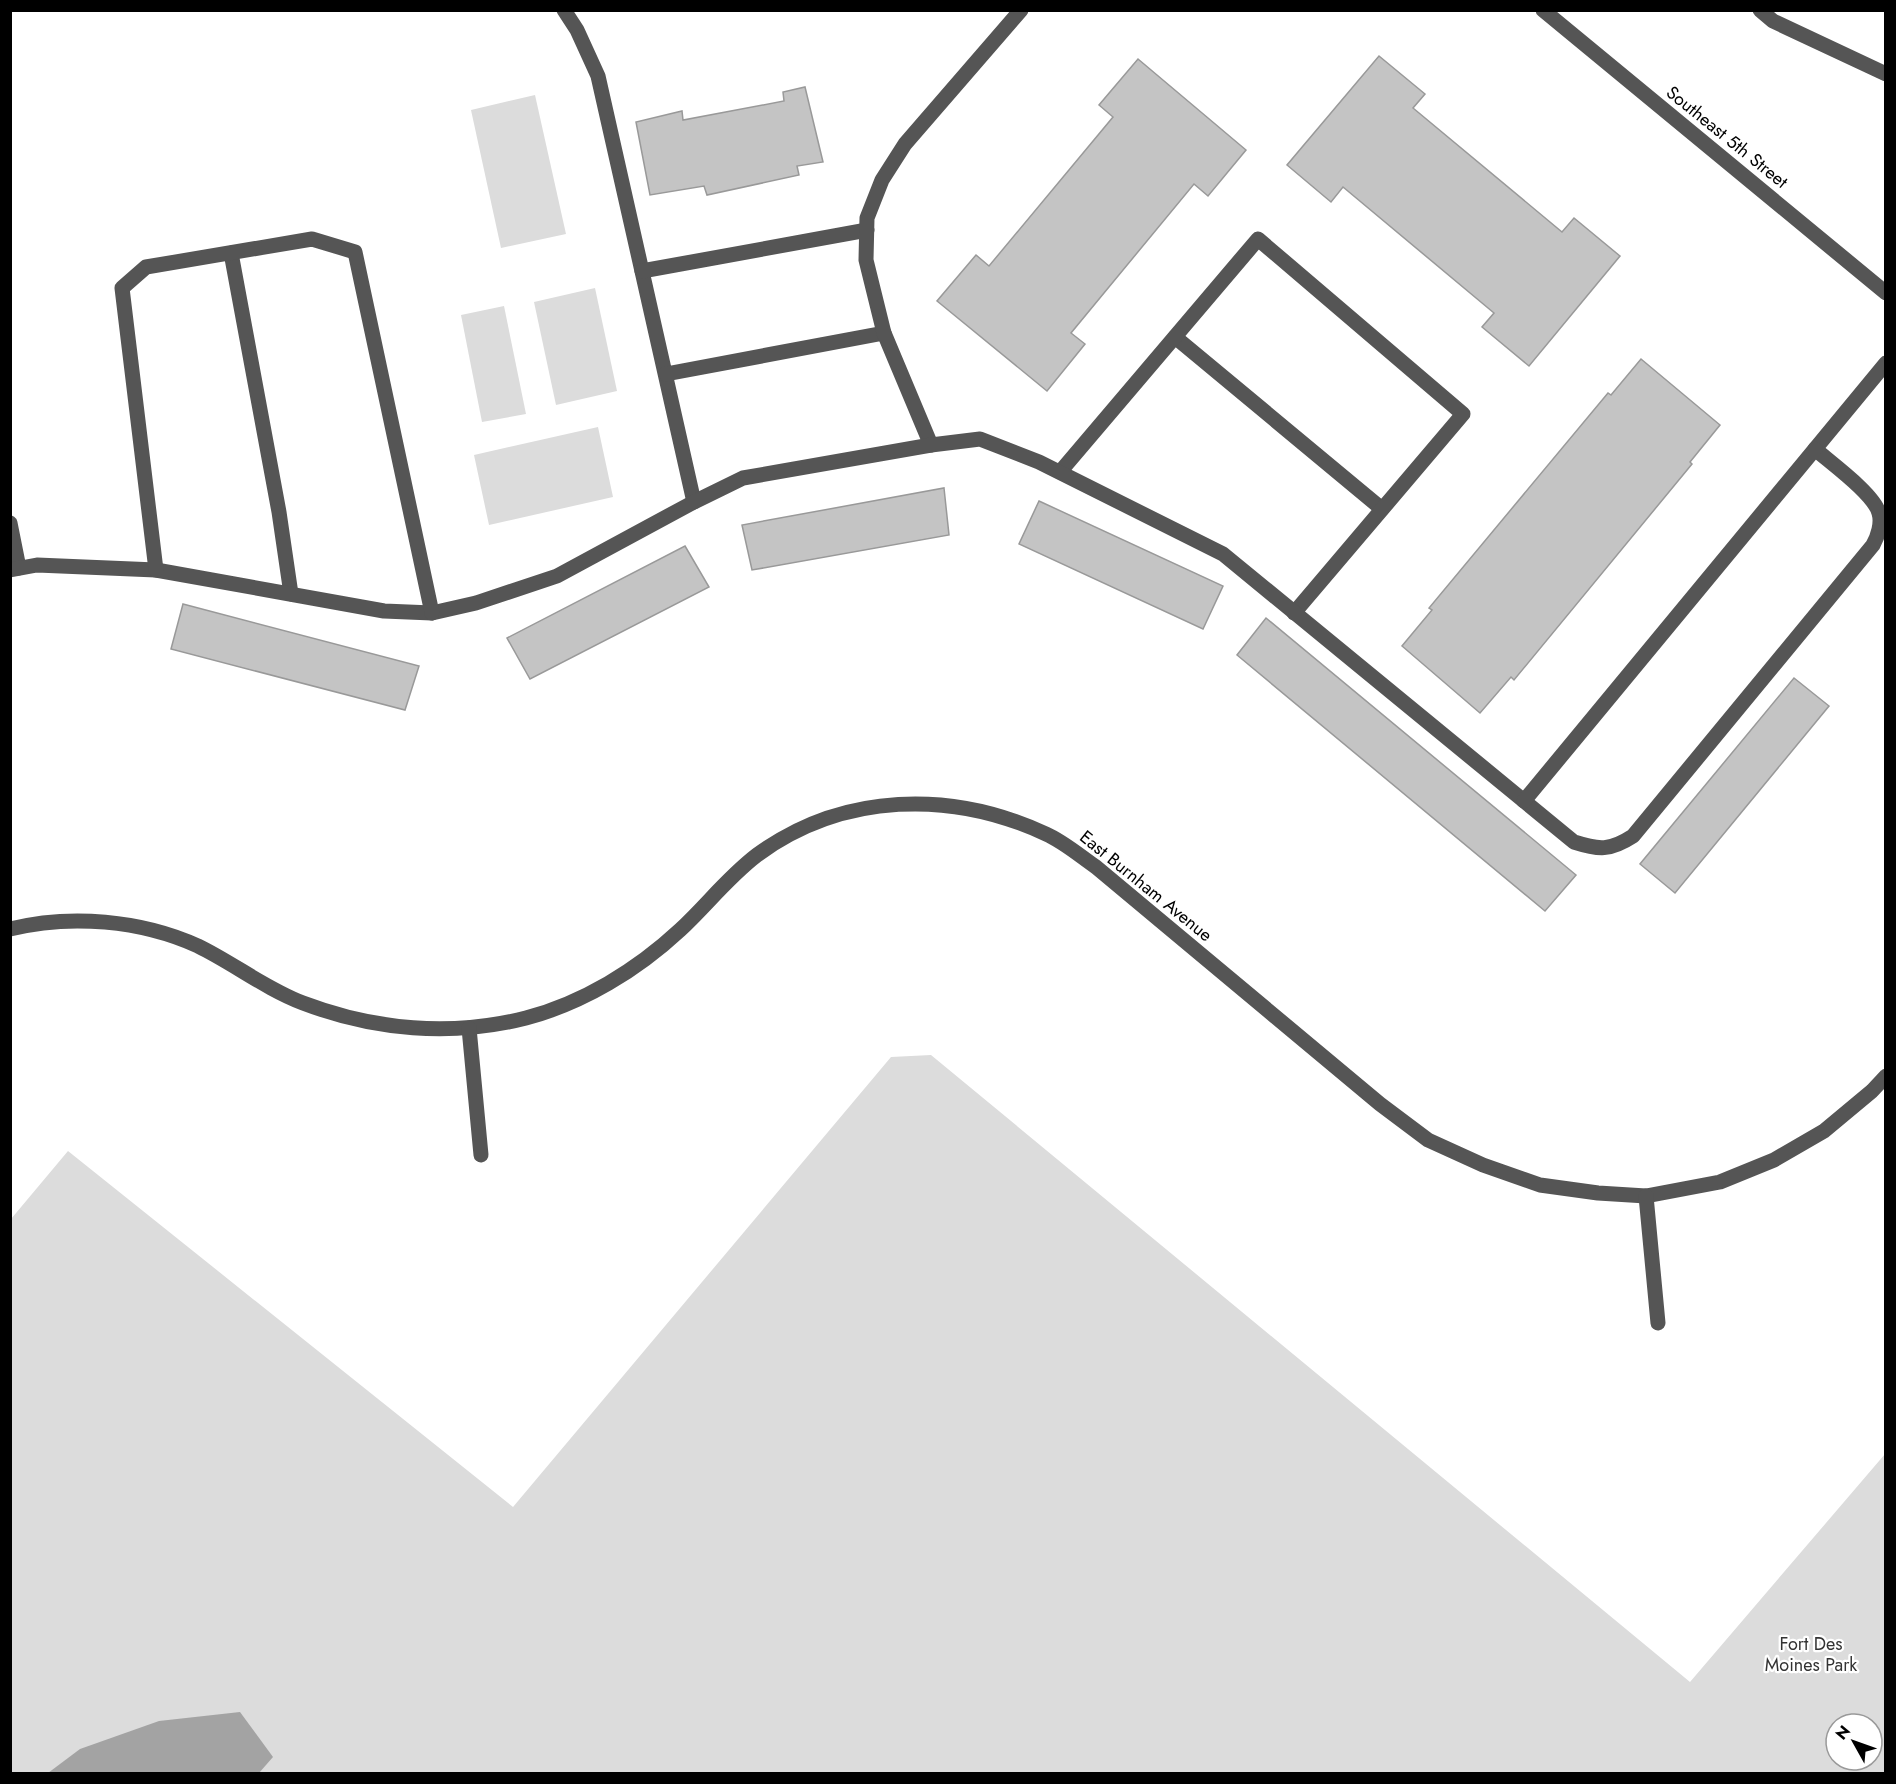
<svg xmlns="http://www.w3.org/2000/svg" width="1896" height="1784" viewBox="0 0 1896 1784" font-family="Jost,sans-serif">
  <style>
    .green { fill: #dcdcdc; fill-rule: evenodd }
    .water { fill: #a3a3a3 }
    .building { fill: #c4c4c4; stroke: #999; stroke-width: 1.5 }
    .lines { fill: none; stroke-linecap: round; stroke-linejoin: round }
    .minor { stroke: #555; stroke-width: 15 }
    .labels { text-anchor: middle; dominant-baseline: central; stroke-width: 4.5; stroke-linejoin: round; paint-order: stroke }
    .street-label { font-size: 18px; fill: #000; stroke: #fff }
    .park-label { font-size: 18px; fill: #333; stroke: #fff }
  </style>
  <rect width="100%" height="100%" fill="#fff"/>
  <g class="green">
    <polygon points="535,95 566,234 501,248 471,110"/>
    <polygon points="595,288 617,391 556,405 534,302"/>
    <polygon points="504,306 526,414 482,422 461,315"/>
    <polygon points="598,427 613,497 489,525 474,455"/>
    <path d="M931,1055L1690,1682L1885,1454V1773L11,1774V1219L68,1151L513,1507L891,1057ZM1836,1724H1872V1760H1836Z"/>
  </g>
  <polygon class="water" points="240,1712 273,1757 259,1773 48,1773 80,1749 159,1721"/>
  <g class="building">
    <polygon points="1379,56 1425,94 1413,108 1562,232 1574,218 1620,256 1529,366 1482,327 1494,313 1343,187 1331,202 1287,165"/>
    <polygon points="1138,59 1246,150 1208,196 1194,184 1071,333 1085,344 1047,391 937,301 976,255 989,266 1113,117 1099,105"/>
    <polygon points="805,87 823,162 797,166 799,175 707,195 704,186 650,195 636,122 682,111 683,120 784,101 783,92"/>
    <polygon points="1641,359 1720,425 1690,462 1692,464 1514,680 1511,677 1480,713 1402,646 1432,610 1429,608 1608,393 1611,395"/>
    <polygon points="944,488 949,535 752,570 742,525"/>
    <polygon points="1039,501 1223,586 1203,629 1019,544"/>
    <polygon points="685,546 709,587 530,679 507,638"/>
    <polygon points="183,604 419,666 405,710 171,649"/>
    <polygon points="1266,618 1576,875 1545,911 1237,655"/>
    <polygon points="1794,678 1829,706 1675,893 1640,864"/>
  </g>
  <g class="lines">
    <g class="minor">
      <polyline points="564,10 577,30 598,76 694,502"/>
      <polyline points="1543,10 1886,293"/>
      <polyline points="1760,10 1773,21 1886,74"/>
      <polyline points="231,253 279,512 291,594"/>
      <polyline points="642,271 867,230"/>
      <polyline points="1175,337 1382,509"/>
      <polyline points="666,374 884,333"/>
      <polyline points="931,445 884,333 866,260 867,218 882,180 905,144 1021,10"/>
      <polyline points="1060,472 1258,239 1463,414 1294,613"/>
      <polyline points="10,523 19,568"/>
      <path d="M10,570L37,565L156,570L384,611L432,613L476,603L557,576L694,502L743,478L931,445L980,439L1039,462L1223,554L1574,842C1599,850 1610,851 1633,836L1873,545C1878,536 1882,523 1879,513C1874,494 1831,463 1815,449L1886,363"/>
      <polyline points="156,570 122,288 146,267 312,239 355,252 432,613"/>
      <polyline points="1524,801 1815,449"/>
      <path d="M10,929C70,914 141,920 198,946C233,963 266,989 303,1003C374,1030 451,1037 526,1018C583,1003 637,970 680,930C707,905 727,878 757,855C843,792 952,790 1046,834C1064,842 1080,856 1096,867L1380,1104L1428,1140L1483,1165L1540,1185L1598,1193L1646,1196L1720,1182L1774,1160L1824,1131L1872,1091L1886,1076"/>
      <polyline points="469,1028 481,1155"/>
      <polyline points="1646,1196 1658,1323"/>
    </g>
  </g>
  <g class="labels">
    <g class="street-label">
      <text transform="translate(1727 137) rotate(39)">Southeast 5th Street</text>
      <text transform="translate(1146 886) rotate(39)">East Burnham Avenue</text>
    </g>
    <g class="park-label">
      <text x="1811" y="1644">Fort Des<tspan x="1811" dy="21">Moines Park</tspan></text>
    </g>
  </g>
  <rect width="1896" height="1784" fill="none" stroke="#000000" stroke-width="24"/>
  <g transform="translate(1854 1742) rotate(310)"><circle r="28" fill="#ffffff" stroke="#999999" stroke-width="1.5"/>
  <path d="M0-4.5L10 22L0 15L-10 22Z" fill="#000000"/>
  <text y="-9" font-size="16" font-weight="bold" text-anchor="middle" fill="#000000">N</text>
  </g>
</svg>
